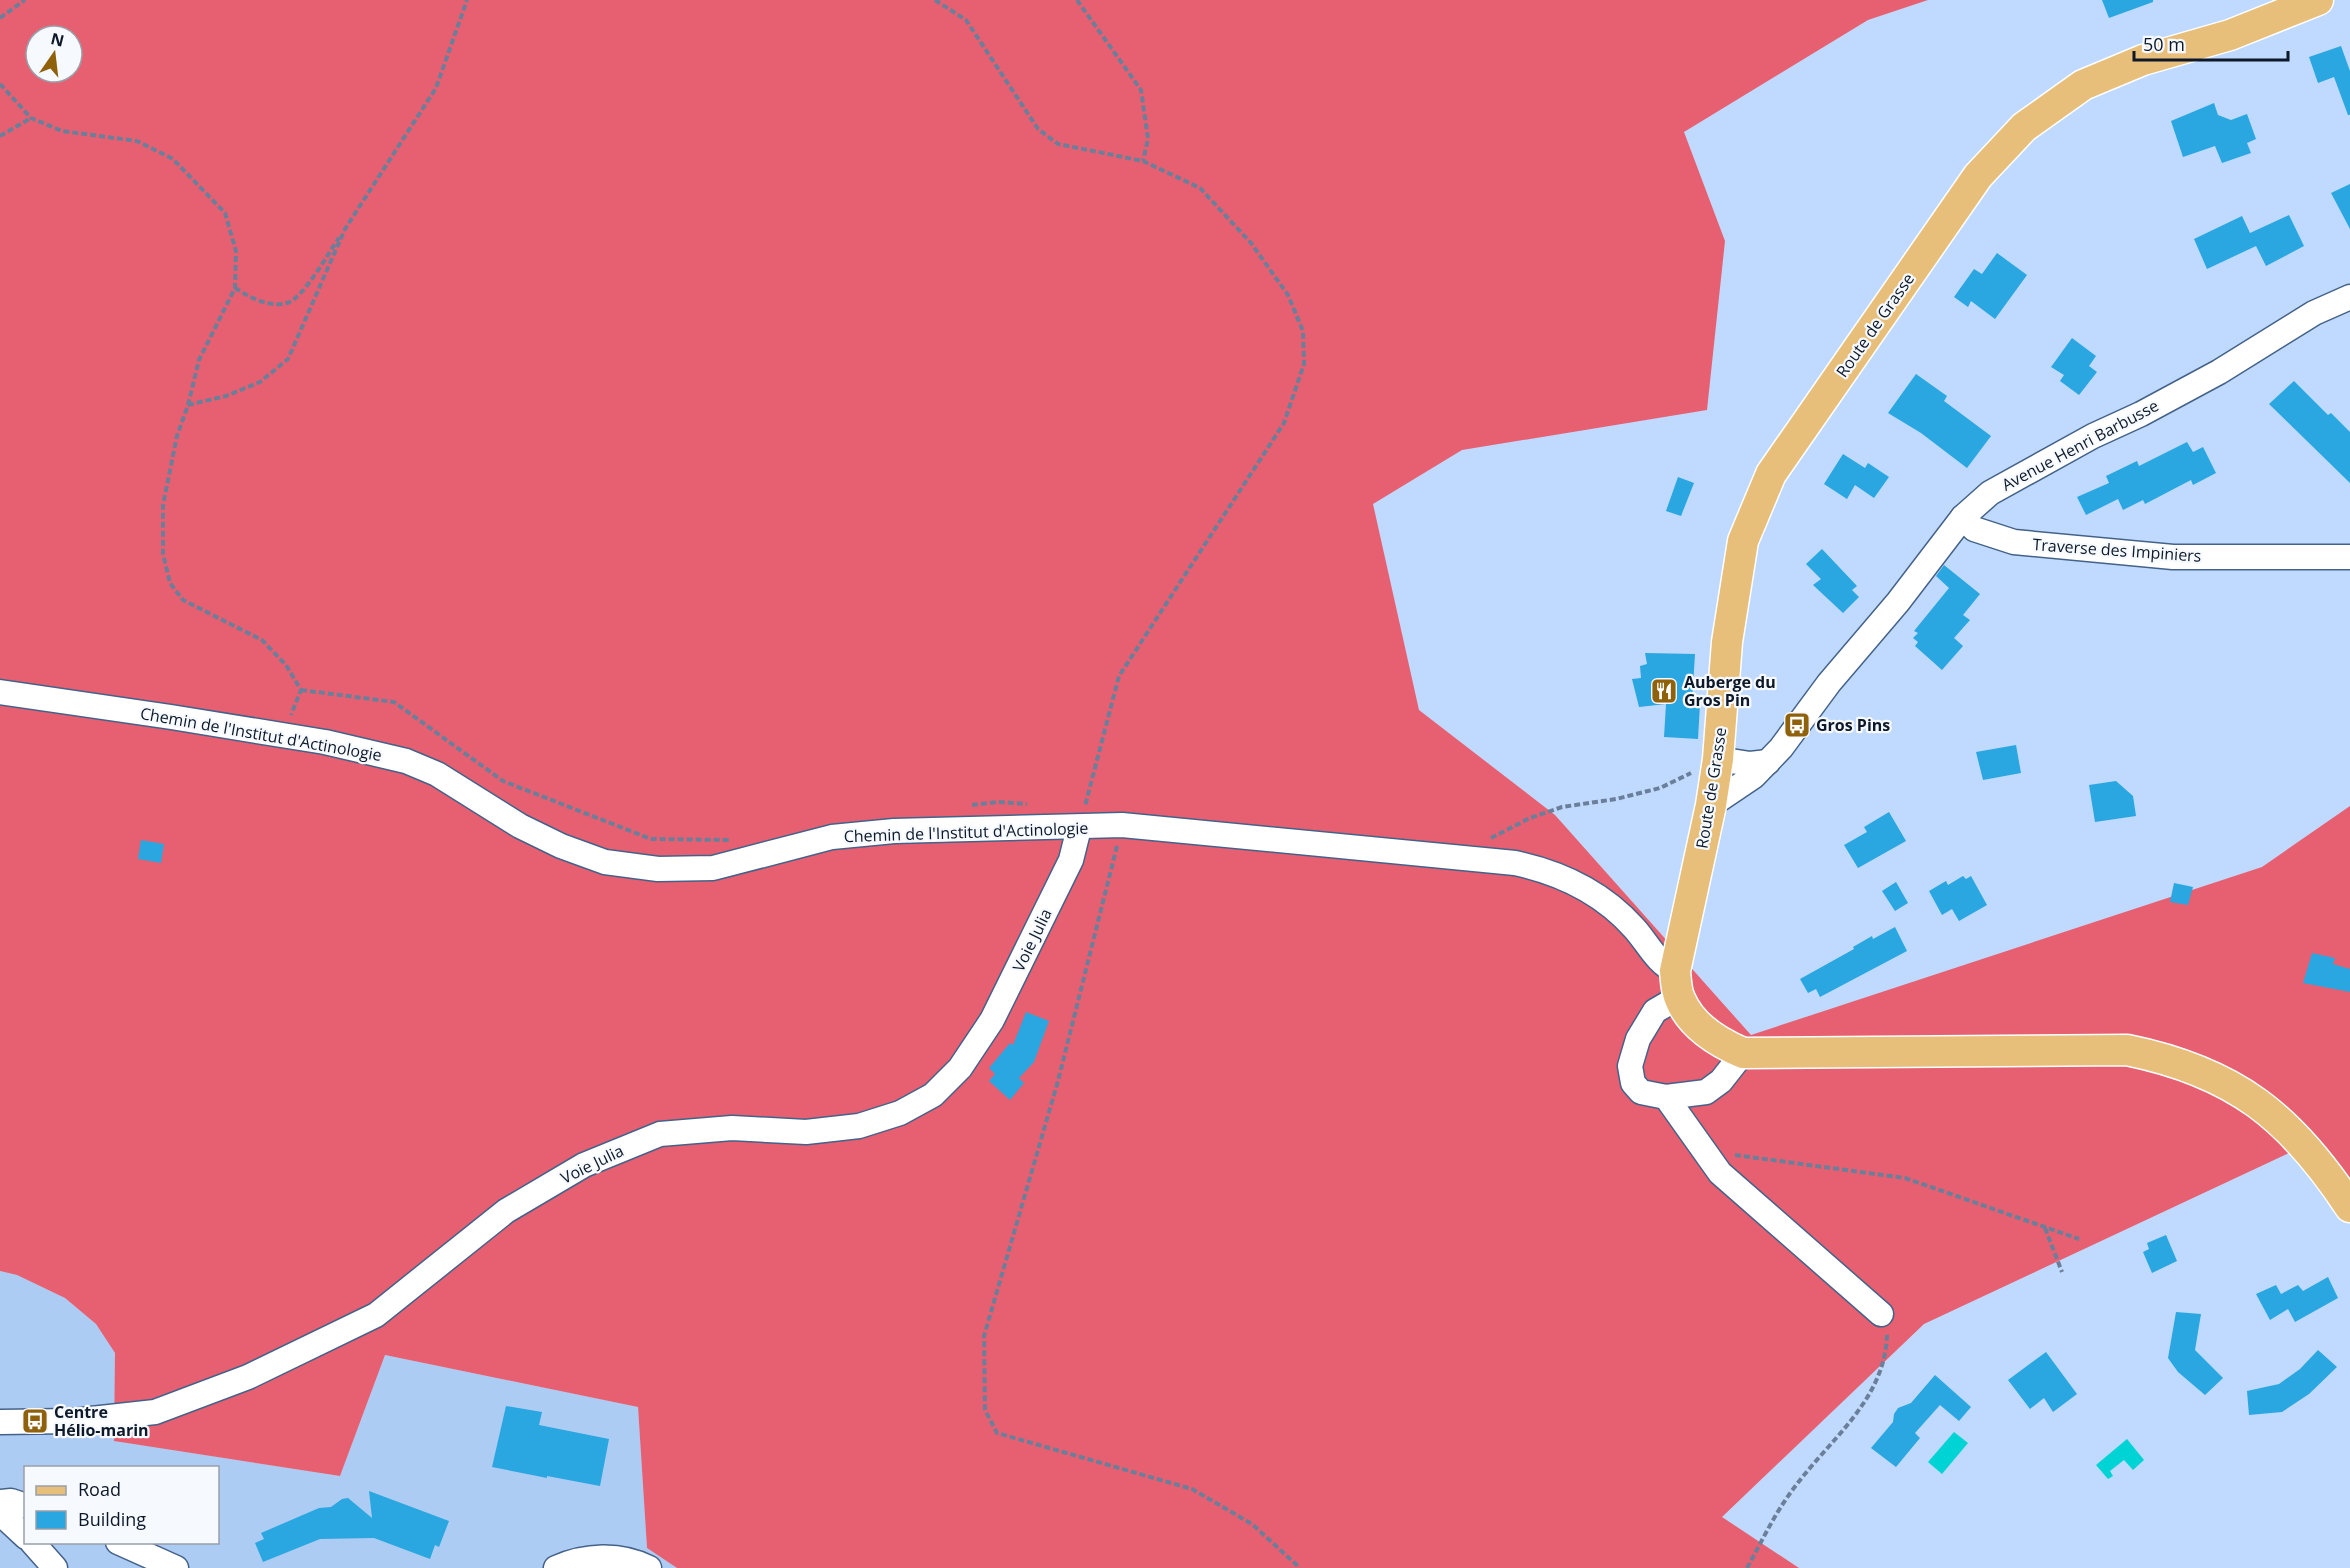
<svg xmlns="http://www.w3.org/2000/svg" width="2350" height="1568" viewBox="0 0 2350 1568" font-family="'Open Sans',sans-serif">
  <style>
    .built { fill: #adccf3; fill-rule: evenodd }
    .forest { fill: #e76071; fill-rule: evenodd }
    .water { fill: #00d3d4 }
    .building { fill: #2aa6e0 }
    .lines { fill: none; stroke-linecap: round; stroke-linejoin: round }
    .minor-casing { stroke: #446289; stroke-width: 27 }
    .major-casing { stroke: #fff; stroke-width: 33 }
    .path { stroke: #6b7f9a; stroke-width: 4; stroke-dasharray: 6 3; stroke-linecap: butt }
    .minor { stroke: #fff; stroke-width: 24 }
    .major { stroke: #e7bf7a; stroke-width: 30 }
    .labels { text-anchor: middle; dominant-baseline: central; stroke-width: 4.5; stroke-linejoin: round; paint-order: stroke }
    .street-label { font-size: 16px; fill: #0d1929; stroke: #f6f9fe }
    .poi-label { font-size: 16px; font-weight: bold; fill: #0d1929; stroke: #f6f9fe; text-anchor: start }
  </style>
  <rect width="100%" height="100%" fill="#bfdafe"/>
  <path class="built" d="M0,1271L17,1275L65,1298L96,1324L115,1353V1441L340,1476L385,1355L638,1407L647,1548L677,1568H0ZM26,1468H218V1542H26Z"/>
  <path class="forest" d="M0,0H1928L1868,20L1684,132L1725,241L1707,410L1462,450L1373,504L1419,710L1555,815L1751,1035L2262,867L2350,806V1182L2291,1152L1924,1324L1722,1517L1799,1568H677L647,1548L638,1407L385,1355L340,1476L114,1441L115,1353L96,1324L65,1298L17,1275L0,1271ZM36,36H72V72H36Z"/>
  <g class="water">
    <polygon points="1954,1432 1968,1443 1942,1474 1928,1462"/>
    <polygon points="2127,1439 2144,1460 2133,1470 2124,1460 2110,1471 2113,1476 2108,1479 2096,1465"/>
  </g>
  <g class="building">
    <polygon points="2102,0 2153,0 2153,2 2109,18"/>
    <polygon points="2341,46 2350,71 2350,115 2348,115 2334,77 2318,83 2309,57"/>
    <polygon points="2214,103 2218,115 2231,120 2247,114 2256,139 2247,143 2251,153 2222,163 2215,146 2183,157 2171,121"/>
    <polygon points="2350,184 2350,229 2331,193"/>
    <polygon points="2289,215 2304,246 2266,266 2256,246 2207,269 2194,239 2242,216 2250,233"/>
    <polygon points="1997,253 2027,275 1995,319 1971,301 1968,307 1954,297 1974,269 1982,274"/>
    <polygon points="2072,338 2096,356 2089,366 2097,372 2079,395 2060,381 2064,375 2051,367"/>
    <polygon points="1916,374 1947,396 1944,401 1991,436 1967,468 1921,433 1888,413"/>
    <polygon points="2294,381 2328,415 2331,413 2350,432 2350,483 2269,404"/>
    <polygon points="2187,442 2193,452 2203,447 2216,473 2193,485 2191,480 2145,504 2143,500 2123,510 2118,499 2086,515 2077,497 2109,483 2106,476 2137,461 2139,466"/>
    <polygon points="1843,454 1865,468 1868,463 1889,477 1874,498 1855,485 1847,499 1824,484"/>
    <polygon points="1678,477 1694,483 1681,516 1666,511"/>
    <polygon points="1822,549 1857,586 1852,590 1859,597 1843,613 1813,585 1821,579 1806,564"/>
    <polygon points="1944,565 1980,594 1963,615 1970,620 1954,638 1963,646 1942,670 1915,646 1918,642 1913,638 1918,633 1914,631 1949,588 1936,576"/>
    <polygon points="1645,653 1695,654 1692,702 1700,704 1698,739 1664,737 1666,704 1639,707 1632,679 1641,678 1640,666 1647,664"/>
    <polygon points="2016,745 2021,773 1983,780 1976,752"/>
    <polygon points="2116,781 2133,796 2136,816 2095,822 2089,785"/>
    <polygon points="1889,812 1906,841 1858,868 1844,845 1867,832 1864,827"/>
    <polygon points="141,840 164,844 161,863 138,859"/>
    <polygon points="1963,876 1966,879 1971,876 1987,905 1959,921 1952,909 1942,915 1929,891 1946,881 1948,885"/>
    <polygon points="1896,882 1908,903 1895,911 1882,891"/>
    <polygon points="2174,883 2193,887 2188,905 2170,902"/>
    <polygon points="1895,927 1907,951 1820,997 1816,989 1808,993 1800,979 1854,949 1853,947 1872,936 1873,939"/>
    <polygon points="2312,953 2335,958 2333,964 2350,969 2350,992 2303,983"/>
    <polygon points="1026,1012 1049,1021 1034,1062 1019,1078 1024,1083 1010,1100 989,1081 995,1074 989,1068 1010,1043 1013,1045"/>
    <polygon points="2166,1235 2177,1261 2152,1273 2143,1252 2149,1249 2147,1243"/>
    <polygon points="2328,1277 2338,1298 2295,1322 2288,1309 2270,1320 2256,1294 2276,1285 2281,1294 2298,1285 2303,1291"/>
    <polygon points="2176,1312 2201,1314 2195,1350 2223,1378 2205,1395 2178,1372 2168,1358"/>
    <polygon points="2318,1350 2337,1367 2309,1394 2282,1412 2249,1415 2247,1391 2279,1384 2300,1369"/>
    <polygon points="2046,1352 2077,1394 2053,1412 2044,1398 2030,1409 2008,1380"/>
    <polygon points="1935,1375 1971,1407 1959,1421 1940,1405 1915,1433 1920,1438 1896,1467 1871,1448 1893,1422 1894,1414 1898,1408 1911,1403"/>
    <polygon points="506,1406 542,1412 539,1425 609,1439 600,1486 547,1476 547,1478 492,1467"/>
    <polygon points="369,1491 449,1521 439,1547 435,1545 430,1559 374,1538 320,1539 263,1562 255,1543 264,1539 261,1533 319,1508 331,1507 342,1499 348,1498 372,1518"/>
  </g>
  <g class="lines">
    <defs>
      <g id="minor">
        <polyline points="1963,517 1974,529 2014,542 2173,557 2350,557"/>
        <path d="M0,692L171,717L325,742L406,761L437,774L520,826L561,846L605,862L658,869L713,868L832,837L894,831L1122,825L1515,863C1562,873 1602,892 1634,928C1647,942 1657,964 1675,971"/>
        <polyline points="1718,759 1750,764 1768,762"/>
        <polyline points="1711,805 1754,776 1781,748 1829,683 1898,602 1963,517 1990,493 2093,436 2141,414 2219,372 2314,313 2350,297"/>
        <polyline points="1679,997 1655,1011 1638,1039 1630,1066 1633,1083 1641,1092 1666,1097 1706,1092 1721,1081 1743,1053"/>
        <polyline points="1666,1097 1720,1173 1881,1314"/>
        <polyline points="0,1422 73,1421 155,1412 248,1377 376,1315 506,1211 584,1165 660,1134 732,1128 806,1132 859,1126 900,1113 933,1095 960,1068 992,1020 1071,860 1079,828"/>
        <polyline points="0,1502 11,1501 26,1506"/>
        <polyline points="0,1513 26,1537"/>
        <polyline points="32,1542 55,1568"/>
        <polyline points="118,1542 176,1568"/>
        <path d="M556,1568C585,1555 620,1553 649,1568"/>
      </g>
      <path id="major" d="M2318,0L2230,35L2143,60L2083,85L2024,127L1978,176L1771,474L1743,541L1727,642L1718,759L1711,805L1675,971C1676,980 1676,991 1680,999C1691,1026 1717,1042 1743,1053L2127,1050C2235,1072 2291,1117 2350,1207"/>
    </defs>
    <use href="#minor" class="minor-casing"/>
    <use href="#major" class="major-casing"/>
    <g class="path">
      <polyline points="935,0 966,20 1038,129 1058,144 1143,161 1200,188 1251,243 1288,295 1303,331 1304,364 1284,423 1119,676 1085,806"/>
      <polyline points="1077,0 1141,90 1148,139 1143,161"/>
      <polyline points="0,18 25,0"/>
      <polyline points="0,84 31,118 62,131 137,141 173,159 225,213 236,251 235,288 199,360 188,405 177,436 163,505 163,554 170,583 183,600 262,640 286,665 301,690 291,715"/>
      <polyline points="0,136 31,118"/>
      <path d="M235,288C249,297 269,308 287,303C304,298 328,253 339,238"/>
      <polyline points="188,405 226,396 260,382 288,359 345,229 436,88 467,0"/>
      <polyline points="301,690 394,702 503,781 651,839 731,840"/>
      <polyline points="972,805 998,802 1027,804"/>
      <polyline points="1491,838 1530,818 1562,807 1616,799 1660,788 1691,773"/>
      <polyline points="1117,846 1058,1081 984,1336 985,1410 997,1433 1192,1489 1252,1524 1300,1568"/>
      <polyline points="1735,1155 1905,1178 2079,1239"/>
      <polyline points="2045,1228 2062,1272"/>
      <path d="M1747,1568C1761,1543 1774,1515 1791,1492C1828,1440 1886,1401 1887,1333"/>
    </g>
    <use href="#minor" class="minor"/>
    <use href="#major" class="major"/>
  </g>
  <defs>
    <symbol id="restaurant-square" viewBox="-11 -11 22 22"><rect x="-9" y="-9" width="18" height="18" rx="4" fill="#8f610b" stroke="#f6f9fe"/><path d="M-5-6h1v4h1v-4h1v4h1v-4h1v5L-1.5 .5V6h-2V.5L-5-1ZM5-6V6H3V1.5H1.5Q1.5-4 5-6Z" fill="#fff"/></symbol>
    <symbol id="bus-square" viewBox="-11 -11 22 22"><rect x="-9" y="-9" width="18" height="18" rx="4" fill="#8f610b" stroke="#f6f9fe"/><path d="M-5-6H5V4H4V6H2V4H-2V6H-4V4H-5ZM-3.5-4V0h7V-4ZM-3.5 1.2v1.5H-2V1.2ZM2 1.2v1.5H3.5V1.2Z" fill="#fff"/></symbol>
  </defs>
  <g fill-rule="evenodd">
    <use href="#restaurant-square" x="1649" y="676" width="30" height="30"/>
    <use href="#bus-square" x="1782" y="710" width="30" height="30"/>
    <use href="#bus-square" x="20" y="1406" width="30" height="30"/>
  </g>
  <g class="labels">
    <g class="street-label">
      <text transform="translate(1875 325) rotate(-55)">Route de Grasse</text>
      <text transform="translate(2080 445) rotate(-28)">Avenue Henri Barbusse</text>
      <text transform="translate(2117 550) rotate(4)">Traverse des Impiniers</text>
      <text transform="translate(261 734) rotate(10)">Chemin de l'Institut d'Actinologie</text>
      <text transform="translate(1711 788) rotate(-81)">Route de Grasse</text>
      <text transform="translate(966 832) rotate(-2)">Chemin de l'Institut d'Actinologie</text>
      <text transform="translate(1032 940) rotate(-64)">Voie Julia</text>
      <text transform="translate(592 1164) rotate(-26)">Voie Julia</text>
    </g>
    <g class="poi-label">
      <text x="1684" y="682">Auberge du<tspan x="1684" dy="18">Gros Pin</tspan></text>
      <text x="1816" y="725">Gros Pins</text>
      <text x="54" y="1412">Centre<tspan x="54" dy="18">Hélio-marin</tspan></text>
    </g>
  </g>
  <rect x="24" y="1466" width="195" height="78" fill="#f6f9fe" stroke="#999fa9" stroke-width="1.5"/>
  <rect x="36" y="1486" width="30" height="9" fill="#e7bf7a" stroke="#999fa9" stroke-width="1.5"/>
  <text x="78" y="1496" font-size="18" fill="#0d1929">Road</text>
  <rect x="36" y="1511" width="30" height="18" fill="#2aa6e0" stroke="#999fa9" stroke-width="1.5"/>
  <text x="78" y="1526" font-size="18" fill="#0d1929">Building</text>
  <g transform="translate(54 54) rotate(14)"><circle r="28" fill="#f6f9fe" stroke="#999fa9" stroke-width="1.5"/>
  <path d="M0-4.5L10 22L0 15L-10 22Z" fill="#8f610b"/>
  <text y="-9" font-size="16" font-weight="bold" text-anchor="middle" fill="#0d1929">N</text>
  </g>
  <path d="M2134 51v9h154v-9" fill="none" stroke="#0d1929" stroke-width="3"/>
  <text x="2143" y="51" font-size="18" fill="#0d1929" stroke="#f6f9fe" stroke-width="4.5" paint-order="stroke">50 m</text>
</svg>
